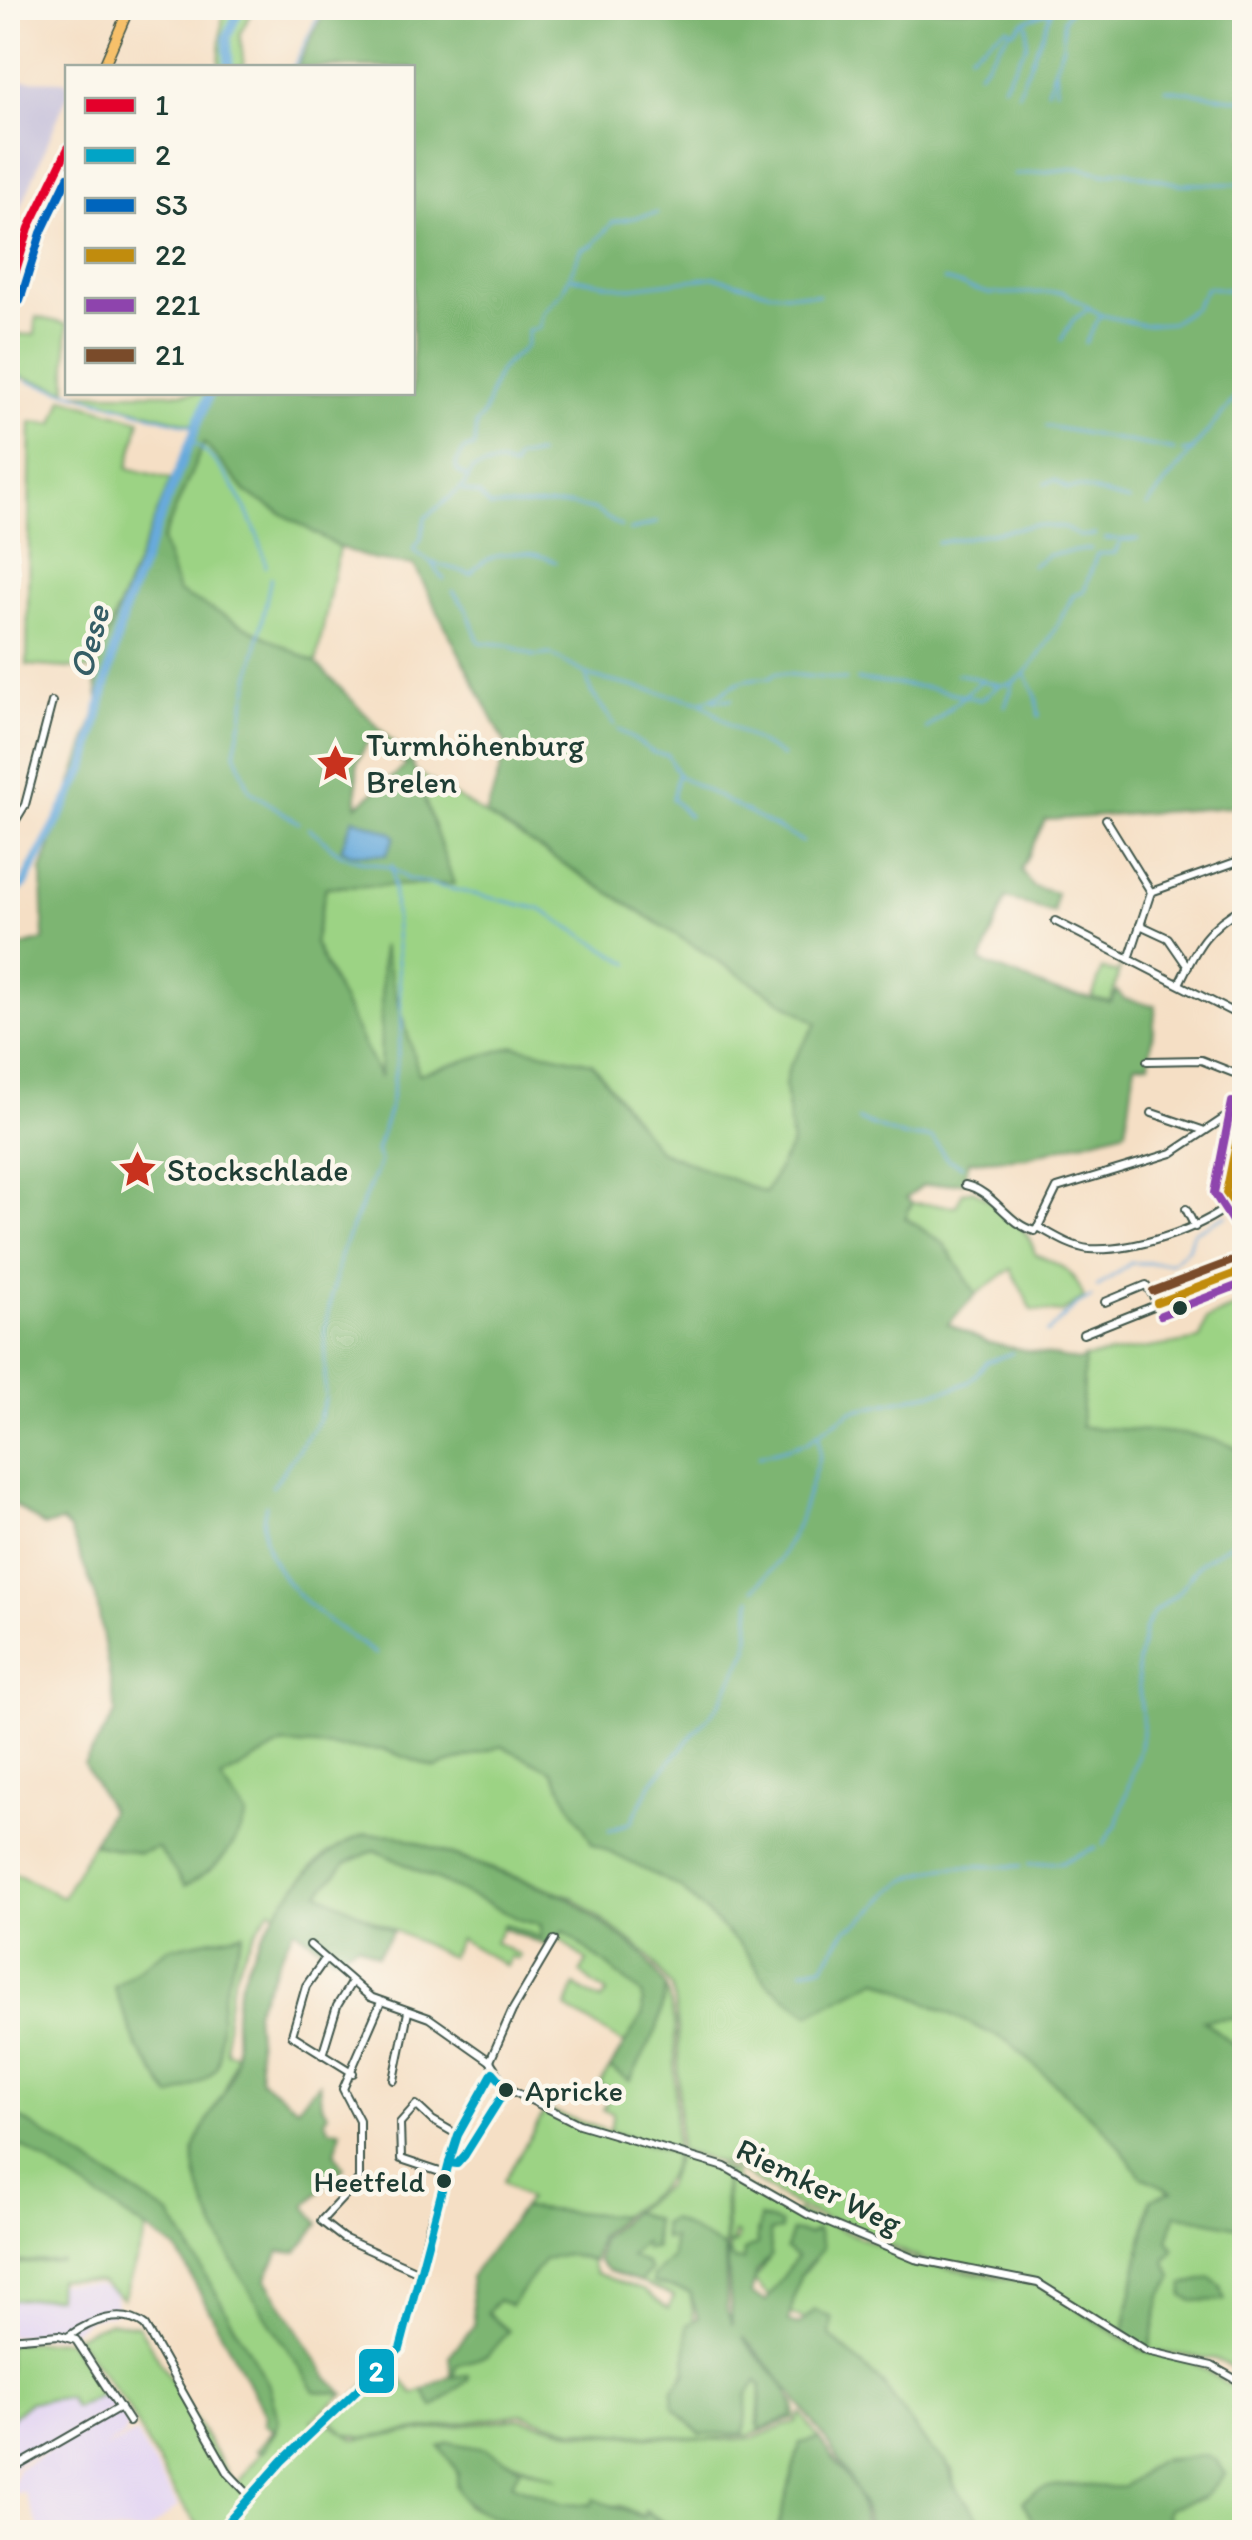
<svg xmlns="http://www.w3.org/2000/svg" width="1252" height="2540" viewBox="0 0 1252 2540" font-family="Itim,sans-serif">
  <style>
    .built { fill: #e2d4f3 }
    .industrial { fill: #c5c0da }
    .green { fill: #9cd384; stroke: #5e885c; stroke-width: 2.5 }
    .forest { fill: #7db572; stroke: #4e7953; stroke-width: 2.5; fill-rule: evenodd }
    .water { fill: #67aadc; stroke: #437488; stroke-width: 2.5 }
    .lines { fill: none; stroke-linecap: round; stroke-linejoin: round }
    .stream { stroke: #67aadc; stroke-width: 2.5 }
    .river { stroke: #67aadc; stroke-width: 9 }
    .minor-casing { stroke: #3f554a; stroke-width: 10 }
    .major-casing { stroke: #3f554a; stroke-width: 12 }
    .minor { stroke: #fff; stroke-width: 6 }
    .major { stroke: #f6c06b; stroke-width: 9 }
    .bus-1-casing { stroke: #fbf7ec; stroke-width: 15 }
    .bus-2-casing { stroke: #fbf7ec; stroke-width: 15 }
    .bus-3-casing { stroke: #fbf7ec; stroke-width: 15 }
    .bus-4-casing { stroke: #fbf7ec; stroke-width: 15 }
    .bus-5-casing { stroke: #fbf7ec; stroke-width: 15 }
    .bus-6-casing { stroke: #fbf7ec; stroke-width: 15 }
    .bus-1 { stroke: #e4002b; stroke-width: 8 }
    .bus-2 { stroke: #02a4c6; stroke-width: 8 }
    .bus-3 { stroke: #0065bd; stroke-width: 8 }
    .bus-4 { stroke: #c18c0d; stroke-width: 8 }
    .bus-5 { stroke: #8e44ad; stroke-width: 8 }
    .bus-6 { stroke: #7a4b2a; stroke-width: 8 }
    .bus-dot { fill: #1f3d34; stroke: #fbf7ec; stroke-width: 4 }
    .labels { text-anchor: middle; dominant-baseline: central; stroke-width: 9; stroke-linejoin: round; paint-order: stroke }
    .bus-label { font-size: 30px; fill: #1f3d34; stroke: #fbf7ec; text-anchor: start }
    .poi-label { font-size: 32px; fill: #1f3d34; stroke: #fbf7ec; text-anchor: start }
    .street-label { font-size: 32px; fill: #1f3d34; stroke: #fbf7ec }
    .water-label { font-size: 35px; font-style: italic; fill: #355e66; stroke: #fbf7ec }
    .line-badge { stroke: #fbf7ec; stroke-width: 4 }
    .badge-label { font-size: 28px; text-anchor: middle; font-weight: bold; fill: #fff }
  </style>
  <rect width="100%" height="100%" fill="#fbf7ec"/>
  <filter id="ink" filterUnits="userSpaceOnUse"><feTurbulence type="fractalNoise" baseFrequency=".01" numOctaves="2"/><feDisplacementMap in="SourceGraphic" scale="20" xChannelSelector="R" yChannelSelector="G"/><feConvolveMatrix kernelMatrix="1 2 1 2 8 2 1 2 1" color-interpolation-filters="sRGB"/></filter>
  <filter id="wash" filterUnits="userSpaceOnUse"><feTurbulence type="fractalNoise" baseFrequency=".0048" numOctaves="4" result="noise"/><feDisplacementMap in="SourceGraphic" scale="40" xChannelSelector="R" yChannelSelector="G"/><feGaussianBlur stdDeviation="2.25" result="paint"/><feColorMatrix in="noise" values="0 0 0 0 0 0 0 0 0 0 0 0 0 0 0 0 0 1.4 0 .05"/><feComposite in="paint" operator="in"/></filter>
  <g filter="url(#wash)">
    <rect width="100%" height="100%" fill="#f5dfc5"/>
    <g class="built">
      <polygon points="55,2283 99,2285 114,2292 117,2313 90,2319 67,2334 8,2336 8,2285 10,2300 56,2297"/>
      <polygon points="106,2392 115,2407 18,2463 8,2475 8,2421 28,2402 68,2397 75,2408"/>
      <polygon points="120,2410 128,2425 124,2435 100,2450 136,2433 178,2507 146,2532 41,2532 24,2492 10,2494 18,2468"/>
    </g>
    <polygon class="industrial" points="8,80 67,81 68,93 8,239"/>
    <g class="green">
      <polygon points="223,8 254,8 240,34 244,67 219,67"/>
      <polygon points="36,317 67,324 67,390 8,373 11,334 35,335"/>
      <polygon points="75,393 208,393 194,425"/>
      <polygon points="63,398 140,420 128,468 171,479 93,670 27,665 31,422 54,424"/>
      <polygon points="204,442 247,493 339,547 316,663 178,592 162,541"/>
      <polygon points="415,771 817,1023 789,1067 785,1085 792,1144 765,1193 658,1150 592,1063 515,1046 419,1075 383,950 381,1081 314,943 326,887 453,883"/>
      <polygon points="1122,959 1111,1002 1092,998 1102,969 1118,973"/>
      <path d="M973,1190C999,1206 1028,1224 1035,1254C1061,1265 1075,1271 1084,1298L1062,1313L1032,1310L1011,1269L976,1294L945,1245L905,1217L912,1203L956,1206L963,1192Z"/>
      <path d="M1244,1303V1453C1213,1429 1121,1431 1080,1427L1084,1358L1200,1340L1206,1320Z"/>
      <path d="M283,1744L385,1750L435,1768L501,1746L552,1771L592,1843L681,1888L744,1949L767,1983L809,2013L877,1979L1009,2042L1107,2131L1141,2176L1173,2191L1150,2200L1123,2335L1031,2279L926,2261L800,2208L728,2165L679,2151L678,2027L672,1988L648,1955L571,1896L397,1835C334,1833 311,1865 277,1913L271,1908C236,1958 224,1990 226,2052L236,2054L223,2096L198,2140L315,2391L344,2394L312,2420L322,2428L329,2423L355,2440L519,2418L576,2433L723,2440L754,2438L796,2422L801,2413L819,2439L800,2443L777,2532H679L645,2510L644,2517L621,2506L561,2503L511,2484L520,2467L559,2479C515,2463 486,2447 440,2447L458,2473L456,2485L467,2506L539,2532H203L177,2497L125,2403L75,2336L110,2322L138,2325L235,2486L277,2430L177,2249L8,2133V1870L63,1897L92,1844L139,1853L221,1779Z"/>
      <polygon points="375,1850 521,1920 542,1925 541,1939 505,1924 495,1942 520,1956 517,1960 511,1957 506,1966 460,1939 450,1957 318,1893 346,1863"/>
      <polygon points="563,1930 642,1994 644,2014 625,2044 566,2008 575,1986 601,2001 607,1993 580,1973 587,1961 557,1937"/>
      <polygon points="666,1987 675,2025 675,2151 610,2131 613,2113 603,2110 611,2092 617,2092 599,2085 610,2068 629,2081 657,2029"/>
      <polygon points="1244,2017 1244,2053 1202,2019"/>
      <path d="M546,2110L675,2154C671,2186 646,2198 622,2216L522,2208L528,2199L503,2182Z"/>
      <polygon points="24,2146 147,2230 123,2299 100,2282 58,2279 57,2297 9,2300 8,2264 63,2261 8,2262 8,2148"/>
      <path d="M678,2154L716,2170L718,2166L724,2167L725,2248L693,2235L673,2237L672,2258L654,2276L653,2283L690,2292C696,2327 699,2359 673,2389L743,2420L748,2393L757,2381L761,2385L757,2426L778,2379L796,2406L795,2418L751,2435L704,2439L572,2430L521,2414L365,2438L346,2434L331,2420L388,2364L414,2394L423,2390L434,2407L468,2380L453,2377L456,2365L487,2356L507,2332L486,2313L498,2300L511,2306L544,2259L565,2254L591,2261L595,2273L645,2291L668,2309L674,2296L640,2282L650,2270L629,2257L644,2240L656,2246L654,2219L632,2212L666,2186Z"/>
      <polygon points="726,2169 735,2173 734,2180 794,2215 797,2212 924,2264 1037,2284 1141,2350 1194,2363 1244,2394 1244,2532 1191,2532 1167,2519 1168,2508 1200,2499 1225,2474 1183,2459 1163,2459 1124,2487 1024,2501 1037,2532 989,2532 954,2485 952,2469 930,2449 883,2384 830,2336 815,2310 805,2319 790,2314 800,2276 814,2261 798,2256 769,2297 754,2281 771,2256 769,2232 757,2231 757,2245 743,2261 733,2260 728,2248 737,2241 738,2234 734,2233 733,2242 727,2245"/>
      <polygon points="1176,2213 1244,2228 1244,2373 1215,2359 1149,2351 1161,2296 1171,2281 1165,2261 1172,2252 1168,2240"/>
      <polygon points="67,2340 106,2392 74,2408 68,2397 29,2402 8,2421 8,2343"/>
    </g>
    <g class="forest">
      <path d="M326,8H1244V806L1045,820L1021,870L1033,887L1056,893L1054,913L1006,898L981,962L1057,992L1111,1002L1117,991L1124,999L1156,1006L1149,1063L1135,1064L1126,1130L1027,1157L969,1161L963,1182L922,1186L906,1198L912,1203L905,1218L945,1245L976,1294L948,1324L988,1343L1079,1361L1084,1358L1081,1427C1121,1430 1213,1429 1244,1453V2017L1203,2020L1244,2053V2228L1176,2214L1168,2240L1174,2249L1165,2261L1173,2277L1161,2296L1149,2351L1123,2335L1151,2199L1172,2191L1141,2176L1107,2131L1009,2042L878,1979L809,2014L767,1983L744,1949L681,1888L592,1843L552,1771L502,1746L435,1768L385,1750L283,1744L221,1779L247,1816C233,1851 219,1868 185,1886L158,1848L139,1853L92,1844L110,1810L84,1764L116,1713L96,1597L70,1530L62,1522L44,1526L8,1500V950L44,940L42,871L99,704L94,668L208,393L412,392V68L297,67ZM204,443L247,493L339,547L374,560L414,565L507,747L486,815L817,1023L789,1067L785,1085L792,1144L765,1193L658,1150L592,1063L515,1046L419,1074L382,945L380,1078L314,943L326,887L454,884L411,761L316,663L178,592L162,541ZM368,741L407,765L357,806V762Z"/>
      <path d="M366,1834L397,1835L569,1898L644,1955L666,1987L657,2029L630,2081L610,2068L643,2014L642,1994L564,1931L548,1946L502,1928L504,1924L541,1938V1925L521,1920L375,1850L346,1863L319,1893L393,1931L377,1955L358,1944L334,1956L294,1928L255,2010L260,2079L297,2107L319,2083L321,2104L328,2114L324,2119L329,2129L341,2130L335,2153L344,2168L306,2205L319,2224L296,2253L279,2251L266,2279L328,2378L344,2394L315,2391C277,2331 196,2224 194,2154C194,2137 223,2098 230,2079C241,2051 231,2023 237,1996C250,1938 309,1852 366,1834Z"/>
      <path d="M243,1933C236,1955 225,1980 222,2003C213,2063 238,2067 171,2097L137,2047L114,1987L168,1948Z"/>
      <polygon points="8,2110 171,2216 268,2383 279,2421 263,2452 256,2450 273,2430 264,2424 266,2416 177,2250 24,2147 8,2148"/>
      <polygon points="522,2208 622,2216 598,2237 594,2261 565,2254 544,2259 511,2306 498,2300 487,2313 508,2331 487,2356 456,2365 453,2377 468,2375 468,2380 433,2407 423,2390 451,2375 449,2356 474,2326 470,2277"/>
      <polygon points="632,2212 654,2219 655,2248 645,2249 643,2242 630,2256 646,2263 650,2270 640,2282 608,2271 598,2261 600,2239"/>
      <path d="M760,2218L781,2224V2230L770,2232L771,2256L757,2271L751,2294L766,2301L797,2257L786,2249L792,2231L808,2234L817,2230L823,2248L800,2275L788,2322L798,2325L815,2310L832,2318L830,2336L883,2384L930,2449L946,2461L954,2485L989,2532H870C869,2489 776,2367 742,2337C755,2358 797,2386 792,2416L759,2430L761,2385L757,2381L748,2393L744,2433L700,2434L673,2407V2389L686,2374L687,2325L698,2318L690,2292L653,2283V2276L672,2258L673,2238L664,2239L662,2224L671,2219C691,2228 703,2240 725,2248L727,2311L732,2325L727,2252L733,2260L743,2261L744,2251L757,2245Z"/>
      <polygon points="1211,2278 1221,2286 1225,2300 1193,2301 1183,2296 1184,2284"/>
      <polygon points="819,2439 856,2489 868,2532 777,2532 800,2443"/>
      <path d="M448,2442L485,2449L520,2467L512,2484L561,2503L591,2505L594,2499L643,2517L646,2512L676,2532C633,2533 442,2540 458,2473L440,2447Z"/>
      <path d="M1206,2455L1216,2460L1225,2474L1204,2497L1168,2508L1166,2515L1176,2528L1191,2532H1037L1023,2501C1053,2473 1091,2490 1124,2487L1157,2461Z"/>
    </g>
    <polygon class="water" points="353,818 392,833 395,837 386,855 350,854 341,849"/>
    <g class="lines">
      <g class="stream">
        <polyline points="970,54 1007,27 1014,31 1023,22 1057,8"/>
        <polyline points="293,68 322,8"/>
        <polyline points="1055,70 1056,89"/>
        <polyline points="979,72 1011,30"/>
        <polyline points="1003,85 1027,45 1027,24"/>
        <polyline points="1166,89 1244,100"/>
        <polyline points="1047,90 1063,45 1063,20 1071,8"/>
        <polyline points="1018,93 1051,12"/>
        <polyline points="1014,175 1080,168 1106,174 1121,171 1179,184 1244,184"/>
        <polyline points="570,277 627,288 715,277 770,292 819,295"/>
        <polyline points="944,280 990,294 1063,292 1101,315 1143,325 1171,323 1194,308 1207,287 1244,292"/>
        <polyline points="1061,340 1073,320 1088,309"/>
        <polyline points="1085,343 1101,315"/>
        <polyline points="8,375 23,379"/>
        <polyline points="28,381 68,392"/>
        <polyline points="70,392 144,413"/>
        <polyline points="147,414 196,427"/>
        <polyline points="1046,426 1174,450"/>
        <path d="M190,441C225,460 261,529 266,567"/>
        <polyline points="1182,452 1194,450"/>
        <path d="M468,478L457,471L456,464L464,450L474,447L476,424C489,412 489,389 498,374C504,362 517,356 526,346L528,331L539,328L543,312L562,292L582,249L593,245L613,222L657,213"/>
        <polyline points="1045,483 1055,480 1068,489 1079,487 1129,501"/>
        <polyline points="463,491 479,495 490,507 571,505 594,510 621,527"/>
        <polyline points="1147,506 1244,387"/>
        <polyline points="630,531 658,522"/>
        <polyline points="1105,539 1118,539"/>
        <polyline points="937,543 1035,525 1064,528 1079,536 1095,535"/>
        <path d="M433,563L471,574C490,548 531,549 556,562"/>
        <polyline points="1032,566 1048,555 1091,549"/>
        <polyline points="271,577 235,752 250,791 299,823"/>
        <polyline points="444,580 432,563 413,550 421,539 425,518 465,485 472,470 498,463 513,468 516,458 538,454"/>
        <polyline points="453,591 467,610 479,642 508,645 534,656 550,654 592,677 701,702 731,726 782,756"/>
        <path d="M956,674C972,675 986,684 1002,685C1030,687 1061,616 1073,596L1084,591L1097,554L1115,553L1121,540L1138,539"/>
        <polyline points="1025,674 1036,696 1039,717"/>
        <polyline points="586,675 591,692 615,725"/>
        <polyline points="857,680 932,688 981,700 998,686"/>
        <polyline points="714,700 732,699"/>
        <path d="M702,701C729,697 725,677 770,678L775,673L846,680"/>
        <polyline points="1005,706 1013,685"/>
        <polyline points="618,729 654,753 667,755 679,776 803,842"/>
        <polyline points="926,729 983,679"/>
        <polyline points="677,776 672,799 689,816"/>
        <path d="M308,828C321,835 334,853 347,857C371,866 387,861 407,879L540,909L630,964"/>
        <polyline points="858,1120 904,1137 932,1138 947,1159 962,1166"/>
        <polyline points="1097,1287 1131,1263 1171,1263 1188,1248 1193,1232 1227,1215"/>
        <polyline points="1047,1333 1077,1305 1092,1297"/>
        <polyline points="759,1456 808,1442 817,1434"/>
        <polyline points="272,1487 318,1421 325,1399 325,1329 340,1255 380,1162 376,1151 389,1111 402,1027 392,865"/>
        <path d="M266,1505C247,1572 330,1623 376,1654"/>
        <polyline points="754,1589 778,1562 798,1523 820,1455 819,1433 852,1411 954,1388 969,1382 987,1362 1012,1353"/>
        <polyline points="609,1831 631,1822 653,1781 720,1703 748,1649 751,1598"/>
        <polyline points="1103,1844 1118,1822 1140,1747 1143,1725 1137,1668 1144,1630 1154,1612 1177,1594 1200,1563 1232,1542 1242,1542"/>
        <polyline points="1029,1864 1062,1862 1096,1847"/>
        <path d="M802,1970L823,1966L847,1928C866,1923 878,1902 894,1889C933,1858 977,1868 1022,1866"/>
      </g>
      <g class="river">
        <polyline points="229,68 227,37 240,8"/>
        <polyline points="8,895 24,885 86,766 124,610 210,392"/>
      </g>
    </g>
  </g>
  <g filter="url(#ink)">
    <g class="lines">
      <defs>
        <g id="minor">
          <polyline points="35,214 48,220 68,169"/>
          <polyline points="1106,819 1151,892 1129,959"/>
          <polyline points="8,833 25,805 52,702"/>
          <polyline points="1151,892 1244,859"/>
          <polyline points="1055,921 1244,1018"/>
          <polyline points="1140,925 1168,938 1188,967"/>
          <path d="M1179,984C1196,948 1208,925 1244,907"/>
          <polyline points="1147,1061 1201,1060 1244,1077"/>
          <polyline points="1244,1105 1226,1193 1244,1216"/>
          <polyline points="1152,1113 1202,1130"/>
          <path d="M965,1185C994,1191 1008,1225 1035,1231L1038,1227"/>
          <polyline points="1186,1209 1195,1227"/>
          <polyline points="1038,1227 1057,1188 1172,1153 1244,1105"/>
          <path d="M1038,1227C1055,1236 1071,1247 1089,1249C1131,1252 1199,1230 1231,1204"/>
          <polyline points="1105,1302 1146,1285 1161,1309 1189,1298 1187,1289"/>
          <polyline points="1083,1334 1244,1270"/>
          <polyline points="554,1940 512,2011 490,2061 507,2088 579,2124 725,2167 807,2214 915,2259 1038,2283 1147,2351 1212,2366 1244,2384"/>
          <polyline points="310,1945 370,1997 429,2018 490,2061"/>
          <polyline points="325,1959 306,1986 292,2035 353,2073"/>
          <polyline points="381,2002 343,2089 359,2120 359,2180 321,2221 343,2238 419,2272"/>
          <polyline points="322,2055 337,2006 351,1983"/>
          <polyline points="394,2080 408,2012"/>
          <polyline points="449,2163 457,2164 465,2155 507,2088"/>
          <polyline points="446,2174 401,2159 400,2123 416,2105 432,2120 458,2135"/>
          <path d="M69,2336C90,2321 122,2308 145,2326L229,2474L250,2496"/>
          <polyline points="8,2339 59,2335 76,2340 129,2422"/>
          <polyline points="9,2532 8,2484 16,2467 120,2407"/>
          <polyline points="219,2532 282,2461 400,2349 430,2224 458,2135 493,2072"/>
        </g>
        <g id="major">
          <polyline points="103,68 129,8"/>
          <polyline points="8,297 29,228 68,147"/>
          <polyline points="8,507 14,576 8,654"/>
        </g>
      </defs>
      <use href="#minor" class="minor-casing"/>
      <use href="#major" class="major-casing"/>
      <use href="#minor" class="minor"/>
      <use href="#major" class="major"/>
      <defs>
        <g id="bus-1">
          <polyline points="8,297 29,228 68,148"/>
          <polyline points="8,507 14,576 8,654"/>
        </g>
        <g id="bus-2">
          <polygon points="493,2072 507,2088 465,2155 457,2164 449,2163 458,2135"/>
          <polyline points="219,2532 282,2461 400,2349 449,2163"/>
        </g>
        <polyline id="bus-3" points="20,301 41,233 68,177"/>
        <g id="bus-4">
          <polyline points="1244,1104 1226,1193 1244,1216"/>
          <polyline points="1157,1303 1244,1270"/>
        </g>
        <g id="bus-5">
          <polyline points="1232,1102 1214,1193 1234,1224"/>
          <polyline points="1161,1315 1244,1283"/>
        </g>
        <polyline id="bus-6" points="1153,1291 1240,1258"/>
      </defs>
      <use href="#bus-1" class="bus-1-casing"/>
      <use href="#bus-2" class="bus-2-casing"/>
      <use href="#bus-3" class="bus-3-casing"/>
      <use href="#bus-4" class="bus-4-casing"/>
      <use href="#bus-5" class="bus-5-casing"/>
      <use href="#bus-6" class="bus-6-casing"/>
      <use href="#bus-1" class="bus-1"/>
      <use href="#bus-2" class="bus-2"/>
      <use href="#bus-3" class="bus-3"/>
      <use href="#bus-4" class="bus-4"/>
      <use href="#bus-5" class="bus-5"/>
      <use href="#bus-6" class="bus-6"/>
    </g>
  </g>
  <defs>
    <symbol id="sight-bare" viewBox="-9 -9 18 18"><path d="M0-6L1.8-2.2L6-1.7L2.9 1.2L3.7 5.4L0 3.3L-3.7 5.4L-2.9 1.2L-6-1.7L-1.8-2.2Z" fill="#c8321e" stroke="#fbf7ec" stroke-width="2.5" paint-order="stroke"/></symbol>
  </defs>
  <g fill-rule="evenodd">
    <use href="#sight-bare" x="308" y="736" width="55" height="55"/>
    <use href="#sight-bare" x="110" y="1142" width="55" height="55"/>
  </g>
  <g class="bus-dot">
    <circle cx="1180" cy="1308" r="9"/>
    <circle cx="506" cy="2090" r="9"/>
    <circle cx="444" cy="2181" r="9"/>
  </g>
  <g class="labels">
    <g class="bus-label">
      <text x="525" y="2090">Apricke</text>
      <text x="425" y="2181" text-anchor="end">Heetfeld</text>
    </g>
    <g class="poi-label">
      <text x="366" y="745">Turmhöhenburg<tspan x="366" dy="37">Brelen</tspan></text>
      <text x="167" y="1170">Stockschlade</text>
    </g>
    <g class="street-label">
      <text transform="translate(819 2186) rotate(26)">Riemker Weg</text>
    </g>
    <g class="water-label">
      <text transform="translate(89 642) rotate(-75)">Oese</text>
    </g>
  </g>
  <rect class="line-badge" x="357" y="2347" width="39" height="48" rx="10" fill="#02a4c6"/>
  <g class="badge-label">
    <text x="376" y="2381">2</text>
  </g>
  <rect width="1252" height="2540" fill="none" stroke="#fbf7ec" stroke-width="40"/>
  <rect x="65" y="65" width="350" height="330" fill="#fbf7ec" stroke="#a3ada2" stroke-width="2.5"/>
  <rect x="85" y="98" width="50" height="15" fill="#e4002b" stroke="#a3ada2" stroke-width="2.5"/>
  <text x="155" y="115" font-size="30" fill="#1f3d34">1</text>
  <rect x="85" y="148" width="50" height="15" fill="#02a4c6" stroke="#a3ada2" stroke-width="2.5"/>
  <text x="155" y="165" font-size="30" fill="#1f3d34">2</text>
  <rect x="85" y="198" width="50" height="15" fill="#0065bd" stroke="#a3ada2" stroke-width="2.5"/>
  <text x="155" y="215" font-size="30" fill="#1f3d34">S3</text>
  <rect x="85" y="248" width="50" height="15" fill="#c18c0d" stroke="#a3ada2" stroke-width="2.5"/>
  <text x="155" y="265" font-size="30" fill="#1f3d34">22</text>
  <rect x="85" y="298" width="50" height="15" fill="#8e44ad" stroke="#a3ada2" stroke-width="2.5"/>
  <text x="155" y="315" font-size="30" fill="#1f3d34">221</text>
  <rect x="85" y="348" width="50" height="15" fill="#7a4b2a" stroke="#a3ada2" stroke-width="2.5"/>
  <text x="155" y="365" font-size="30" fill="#1f3d34">21</text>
</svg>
